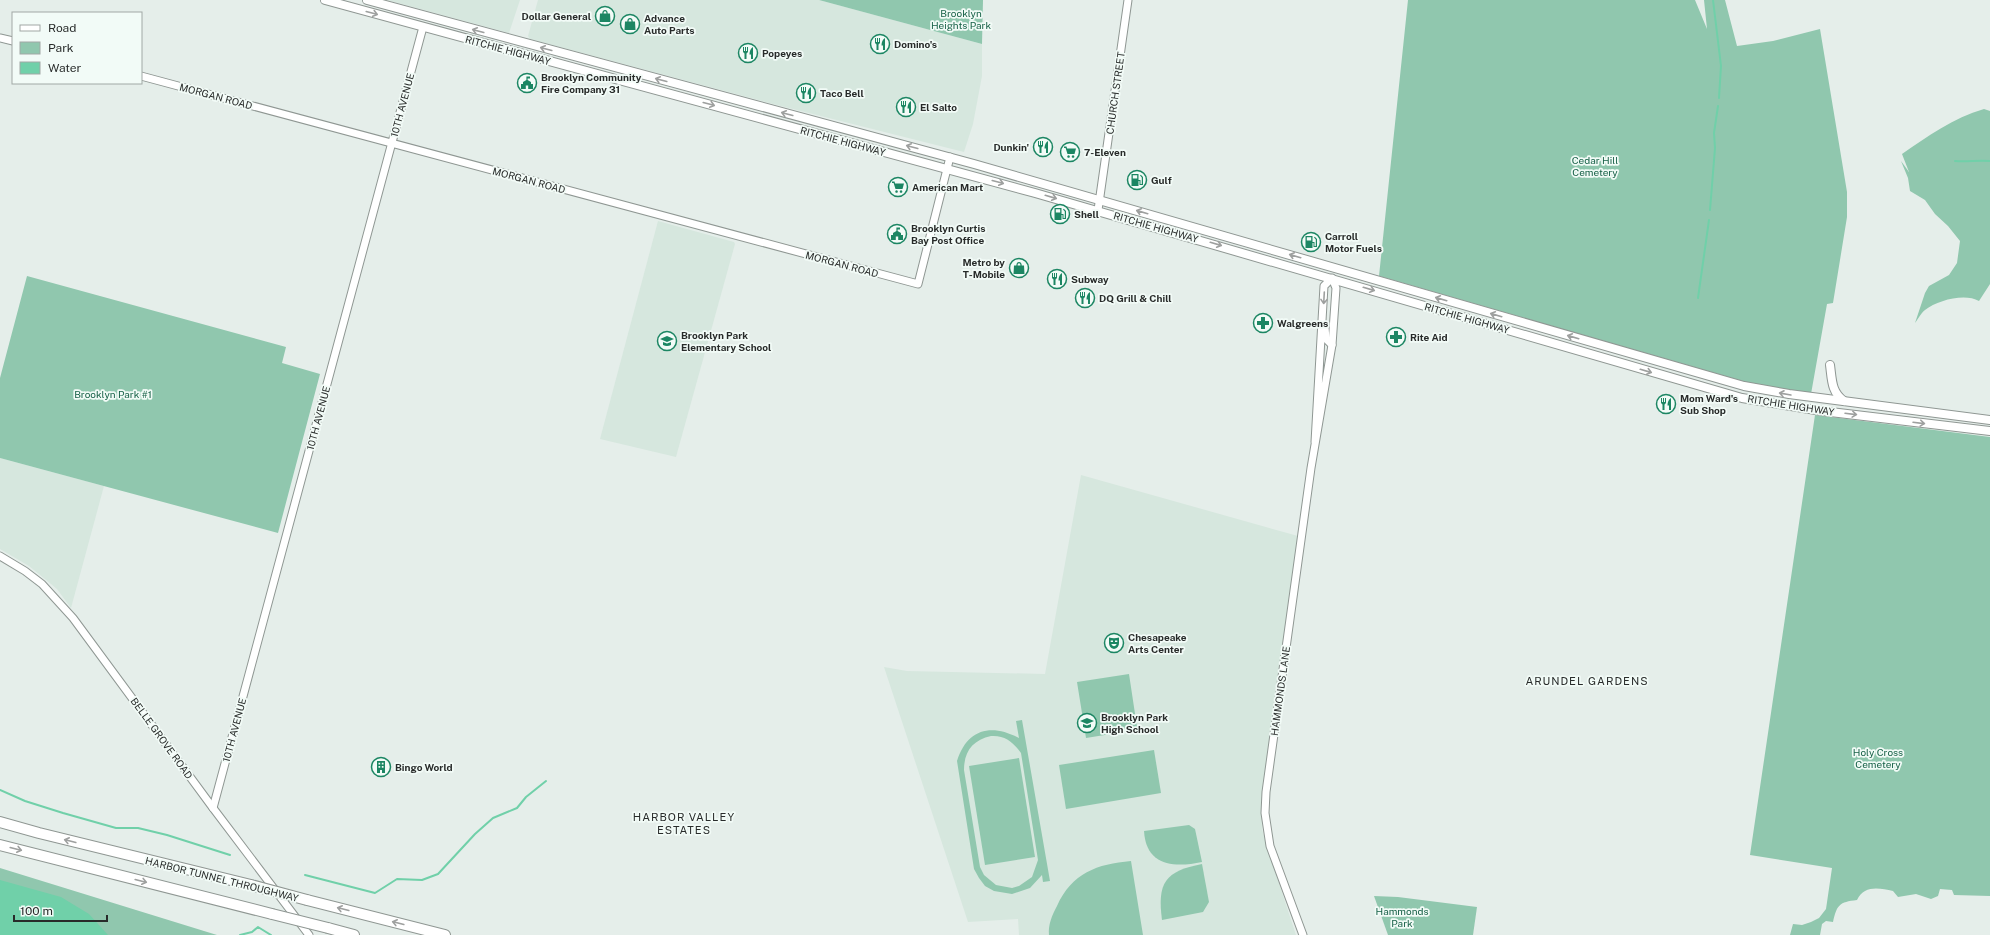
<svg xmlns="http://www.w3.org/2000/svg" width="1990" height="935" viewBox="0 0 1990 935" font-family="'Public Sans',sans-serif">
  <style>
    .built { fill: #d6e7de }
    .green { fill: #90c7ae; fill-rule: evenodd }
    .water { fill: #70d0a9 }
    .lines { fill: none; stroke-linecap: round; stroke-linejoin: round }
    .stream { stroke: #70d0a9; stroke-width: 2 }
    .tertiary-casing { stroke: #8f9793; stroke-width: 9 }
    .secondary-casing { stroke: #8f9793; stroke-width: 9 }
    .primary-casing { stroke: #8f9793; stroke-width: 10 }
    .motorway-casing { stroke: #8f9793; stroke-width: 12 }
    .tertiary { stroke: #fff; stroke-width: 7 }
    .secondary { stroke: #fff; stroke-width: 7 }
    .primary { stroke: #fff; stroke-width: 8 }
    .motorway { stroke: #fff; stroke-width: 10 }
    .motorway-bridge-casing { stroke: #8f9793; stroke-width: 12; stroke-linecap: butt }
    .motorway-bridge { stroke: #fff; stroke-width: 10 }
    .oneway { stroke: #9ea09f }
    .labels { text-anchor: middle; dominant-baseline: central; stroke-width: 3.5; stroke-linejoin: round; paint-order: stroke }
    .park-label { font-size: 10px; fill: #176147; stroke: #f2fbf7 }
    .poi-label { font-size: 10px; font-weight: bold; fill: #282b2a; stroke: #f2fbf7; text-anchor: start }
    .street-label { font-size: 10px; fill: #282b2a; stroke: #f2fbf7 }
    .neighbourhood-label { font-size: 11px; letter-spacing: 1px; fill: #282b2a; stroke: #f2fbf7 }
  </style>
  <rect width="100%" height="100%" fill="#e5eeea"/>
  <g class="built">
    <polygon points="387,0 520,0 509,33"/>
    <polygon points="538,0 819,0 982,44 982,76 973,124 964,152 773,104 530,39 528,36"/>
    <polygon points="658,221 734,242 735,244 676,457 600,439"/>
    <polygon points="0,458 104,486 71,608 57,589 45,579 29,566 0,549"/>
    <polygon points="1081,475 1298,536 1261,799 1262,829 1267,847 1296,935 1019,935 1018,919 968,922 884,667 907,671 1045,674"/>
  </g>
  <g class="green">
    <polygon points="819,0 983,0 982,44"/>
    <polygon points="1408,0 1695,0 1707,29 1704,0 1725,0 1737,46 1773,41 1820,29 1847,192 1847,217 1833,303 1827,304 1811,394 1746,382 1379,276"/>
    <path d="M1984,109L1990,111V284L1979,301C1965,293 1938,300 1925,310C1921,313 1918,319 1915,323L1925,293L1929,286L1949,275L1957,263L1960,241L1948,226L1935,214L1925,200L1910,191L1908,178L1901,161L1909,172L1902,154C1928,136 1953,118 1984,109Z"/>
    <polygon points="27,276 286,347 282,363 320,374 278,533 0,458 0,378"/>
    <path d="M1815,415L1990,437V896L1954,895L1952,890L1940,889L1938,896L1931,899L1916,894L1898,897L1893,891C1879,888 1864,885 1857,900C1839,902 1837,905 1833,922L1826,921L1822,924L1820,935H1790L1793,924L1802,925L1811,922L1819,918L1826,909L1832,868L1750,855Z"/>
    <polygon points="1129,674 1137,727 1119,730 1117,733 1086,738 1077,682"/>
    <path d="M1022,720L1050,881L1043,882L1042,875L1030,888L1012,894L994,891L985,886L979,878L974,869L957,761C967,729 991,723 1019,738L1016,721ZM991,736C1005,735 1013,742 1021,753L1038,860L1032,877L1019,886L1012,888L996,885L984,875L980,867L964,770C964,751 973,740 991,736Z"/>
    <polygon points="1154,750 1161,793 1066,809 1059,765"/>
    <polygon points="1019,758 1035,857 985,865 969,766"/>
    <path d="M1189,825L1195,829L1202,862C1174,868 1146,866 1144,831Z"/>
    <path d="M1131,861L1143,935H1049C1048,925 1052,915 1057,906C1072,873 1097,864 1131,861Z"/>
    <path d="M1202,864L1209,902L1203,912L1162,920C1157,883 1165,871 1202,864Z"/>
    <polygon points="0,868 204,931 217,935 0,935"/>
    <polygon points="1374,896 1398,897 1477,907 1473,935 1388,935"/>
  </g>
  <polygon class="water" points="0,880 61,897 89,914 108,935 0,935"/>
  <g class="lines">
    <g class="stream">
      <polyline points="1713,0 1721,66 1719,98"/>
      <path d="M1955,161C1967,162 1978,160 1990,161"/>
      <polyline points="1710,210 1715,148 1714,133 1718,106"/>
      <polyline points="1698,298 1709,220"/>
      <polyline points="0,790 25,801 63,813 116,828 138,828 167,835 230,855"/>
      <polyline points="305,875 375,893 397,879 422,880 438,874 475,834 493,818 517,808 526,797 546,781"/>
      <polyline points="240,935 252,932 258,927 271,935"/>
    </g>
    <defs>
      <g id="tertiary">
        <polyline points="0,38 13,41"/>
        <polyline points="141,76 918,284 950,157"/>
        <polyline points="1325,327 1326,339 1332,345"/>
        <polyline points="213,808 423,27"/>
        <polyline points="1303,935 1270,846 1265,813 1266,792 1311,468 1332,345 1336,288 1332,278 1324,286 1315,442"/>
      </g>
      <g id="secondary">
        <polyline points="1098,210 1128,0"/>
        <polyline points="0,556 25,571 42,584 73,618 213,808 309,935"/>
      </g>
      <g id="primary">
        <polyline points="325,0 1035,193 1742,398 1822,411 1990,431"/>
        <polyline points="367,0 974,164 1744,386 1789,394 1990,420"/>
        <path d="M1830,365C1832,379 1831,392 1844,401"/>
      </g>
      <g id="motorway">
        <polyline points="0,822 39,833 251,885"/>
        <polyline points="0,845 272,914"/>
        <polyline points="307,900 445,935"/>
        <polyline points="328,928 354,935"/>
      </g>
    </defs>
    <use href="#tertiary" class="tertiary-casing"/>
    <use href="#secondary" class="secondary-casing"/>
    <use href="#primary" class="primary-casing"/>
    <use href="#motorway" class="motorway-casing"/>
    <use href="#tertiary" class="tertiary"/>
    <use href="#secondary" class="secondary"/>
    <use href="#primary" class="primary"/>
    <use href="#motorway" class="motorway"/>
    <defs>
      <g id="motorway-bridge">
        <polyline points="251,885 307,900"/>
        <polyline points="272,914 328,928"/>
      </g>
    </defs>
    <use href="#motorway-bridge" class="motorway-bridge-casing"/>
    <use href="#motorway-bridge" class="motorway-bridge"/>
  </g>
  <defs><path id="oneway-shaft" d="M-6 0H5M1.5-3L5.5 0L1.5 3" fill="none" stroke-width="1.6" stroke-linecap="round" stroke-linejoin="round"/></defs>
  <g class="oneway">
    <use href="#oneway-shaft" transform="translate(372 13) rotate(15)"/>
    <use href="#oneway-shaft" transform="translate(478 31) rotate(-165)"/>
    <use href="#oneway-shaft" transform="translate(546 49) rotate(-165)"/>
    <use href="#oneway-shaft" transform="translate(661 80) rotate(-165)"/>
    <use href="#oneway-shaft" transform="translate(709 104) rotate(15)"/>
    <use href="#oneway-shaft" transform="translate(787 114) rotate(-165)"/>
    <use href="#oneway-shaft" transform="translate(912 147) rotate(-165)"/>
    <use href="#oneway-shaft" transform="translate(998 182) rotate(15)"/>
    <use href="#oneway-shaft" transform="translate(1051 197) rotate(16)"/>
    <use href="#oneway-shaft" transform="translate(1142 212) rotate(-164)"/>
    <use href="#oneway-shaft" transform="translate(1216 244) rotate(16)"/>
    <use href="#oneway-shaft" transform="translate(1295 256) rotate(-164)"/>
    <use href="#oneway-shaft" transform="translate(1369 289) rotate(16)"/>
    <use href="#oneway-shaft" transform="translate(1324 298) rotate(93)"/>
    <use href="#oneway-shaft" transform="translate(1441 299) rotate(-164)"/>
    <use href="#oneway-shaft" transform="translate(1496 315) rotate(-164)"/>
    <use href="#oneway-shaft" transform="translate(1573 337) rotate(-164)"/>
    <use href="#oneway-shaft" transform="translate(1646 371) rotate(16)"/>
    <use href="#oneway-shaft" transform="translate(1785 394) rotate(-170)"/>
    <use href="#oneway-shaft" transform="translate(1851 414) rotate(7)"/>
    <use href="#oneway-shaft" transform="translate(1919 423) rotate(7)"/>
    <use href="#oneway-shaft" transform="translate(70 841) rotate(-166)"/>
    <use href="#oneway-shaft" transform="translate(16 849) rotate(14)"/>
    <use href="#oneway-shaft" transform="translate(141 881) rotate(14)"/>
    <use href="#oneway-shaft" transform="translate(343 909) rotate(-166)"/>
    <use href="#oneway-shaft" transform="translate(398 923) rotate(-166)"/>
  </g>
  <defs>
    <symbol id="shop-ring" viewBox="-11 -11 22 22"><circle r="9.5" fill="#f2fbf7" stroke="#1c8663" stroke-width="1.5"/><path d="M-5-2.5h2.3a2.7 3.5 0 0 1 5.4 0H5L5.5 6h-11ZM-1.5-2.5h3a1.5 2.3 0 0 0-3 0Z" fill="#1c8663"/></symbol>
    <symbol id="restaurant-ring" viewBox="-11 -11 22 22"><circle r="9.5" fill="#f2fbf7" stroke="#1c8663" stroke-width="1.5"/><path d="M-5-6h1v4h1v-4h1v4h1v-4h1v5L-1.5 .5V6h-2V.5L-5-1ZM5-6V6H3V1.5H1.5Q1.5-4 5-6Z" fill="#1c8663"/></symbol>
    <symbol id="civic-ring" viewBox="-11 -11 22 22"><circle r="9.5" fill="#f2fbf7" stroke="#1c8663" stroke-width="1.5"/><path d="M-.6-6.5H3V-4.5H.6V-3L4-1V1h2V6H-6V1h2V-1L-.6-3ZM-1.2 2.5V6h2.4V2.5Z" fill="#1c8663"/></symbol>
    <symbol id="supermarket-ring" viewBox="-11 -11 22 22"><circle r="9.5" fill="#f2fbf7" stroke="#1c8663" stroke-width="1.5"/><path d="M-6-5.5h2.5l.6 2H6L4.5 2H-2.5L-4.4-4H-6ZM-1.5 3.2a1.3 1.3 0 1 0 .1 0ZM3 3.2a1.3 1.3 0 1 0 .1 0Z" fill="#1c8663"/></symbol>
    <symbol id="fuel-ring" viewBox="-11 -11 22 22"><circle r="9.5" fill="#f2fbf7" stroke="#1c8663" stroke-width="1.5"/><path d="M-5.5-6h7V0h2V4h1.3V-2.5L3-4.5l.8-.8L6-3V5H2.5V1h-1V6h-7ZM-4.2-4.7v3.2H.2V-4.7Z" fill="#1c8663"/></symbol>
    <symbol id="pharmacy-ring" viewBox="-11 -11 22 22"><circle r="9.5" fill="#f2fbf7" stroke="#1c8663" stroke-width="1.5"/><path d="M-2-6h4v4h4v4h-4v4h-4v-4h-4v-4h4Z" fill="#1c8663"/></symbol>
    <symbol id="school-ring" viewBox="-11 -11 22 22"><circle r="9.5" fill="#f2fbf7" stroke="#1c8663" stroke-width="1.5"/><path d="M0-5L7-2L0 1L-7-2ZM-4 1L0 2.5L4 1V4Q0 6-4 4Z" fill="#1c8663"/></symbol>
    <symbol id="theatre-ring" viewBox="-11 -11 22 22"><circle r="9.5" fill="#f2fbf7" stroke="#1c8663" stroke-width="1.5"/><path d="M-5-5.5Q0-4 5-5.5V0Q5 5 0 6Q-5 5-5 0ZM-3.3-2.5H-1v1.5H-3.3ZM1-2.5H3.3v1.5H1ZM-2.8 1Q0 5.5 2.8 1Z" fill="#1c8663"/></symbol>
    <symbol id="building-ring" viewBox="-11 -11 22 22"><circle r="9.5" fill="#f2fbf7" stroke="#1c8663" stroke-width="1.5"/><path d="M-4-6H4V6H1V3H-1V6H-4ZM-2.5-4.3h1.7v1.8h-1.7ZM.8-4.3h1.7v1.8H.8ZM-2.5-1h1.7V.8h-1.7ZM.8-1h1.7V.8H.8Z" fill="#1c8663"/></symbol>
  </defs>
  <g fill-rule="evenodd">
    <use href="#shop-ring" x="594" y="5" width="22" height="22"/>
    <use href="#shop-ring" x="619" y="13" width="22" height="22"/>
    <use href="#restaurant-ring" x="869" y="33" width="22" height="22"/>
    <use href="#restaurant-ring" x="737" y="42" width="22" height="22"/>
    <use href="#civic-ring" x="516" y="72" width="22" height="22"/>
    <use href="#restaurant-ring" x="795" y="82" width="22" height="22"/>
    <use href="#restaurant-ring" x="895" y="96" width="22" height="22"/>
    <use href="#restaurant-ring" x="1032" y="136" width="22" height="22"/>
    <use href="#supermarket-ring" x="1059" y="141" width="22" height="22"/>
    <use href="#fuel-ring" x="1126" y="169" width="22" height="22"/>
    <use href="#supermarket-ring" x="887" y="176" width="22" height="22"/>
    <use href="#fuel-ring" x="1049" y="203" width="22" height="22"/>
    <use href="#civic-ring" x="886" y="223" width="22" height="22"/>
    <use href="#fuel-ring" x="1300" y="231" width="22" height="22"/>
    <use href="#shop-ring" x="1008" y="257" width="22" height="22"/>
    <use href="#restaurant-ring" x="1046" y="268" width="22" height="22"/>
    <use href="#restaurant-ring" x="1074" y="287" width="22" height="22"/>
    <use href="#pharmacy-ring" x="1252" y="312" width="22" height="22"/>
    <use href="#pharmacy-ring" x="1385" y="326" width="22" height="22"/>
    <use href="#school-ring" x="656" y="330" width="22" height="22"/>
    <use href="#restaurant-ring" x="1655" y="393" width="22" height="22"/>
    <use href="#theatre-ring" x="1103" y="632" width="22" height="22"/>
    <use href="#school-ring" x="1076" y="712" width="22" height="22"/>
    <use href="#building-ring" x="370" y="756" width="22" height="22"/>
  </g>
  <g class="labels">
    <g class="park-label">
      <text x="961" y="13">Brooklyn<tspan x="961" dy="12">Heights Park</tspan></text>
      <text x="1595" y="160">Cedar Hill<tspan x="1595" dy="12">Cemetery</tspan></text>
      <text x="113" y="394">Brooklyn Park #1</text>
      <text x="1878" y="752">Holy Cross<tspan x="1878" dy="12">Cemetery</tspan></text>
      <text x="1402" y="911">Hammonds<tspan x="1402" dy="12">Park</tspan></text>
    </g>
    <g class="poi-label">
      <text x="591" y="16" text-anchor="end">Dollar General</text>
      <text x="644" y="18">Advance<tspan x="644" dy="12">Auto Parts</tspan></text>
      <text x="894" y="44">Domino's</text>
      <text x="762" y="53">Popeyes</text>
      <text x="541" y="77">Brooklyn Community<tspan x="541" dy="12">Fire Company 31</tspan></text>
      <text x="820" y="93">Taco Bell</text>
      <text x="920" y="107">El Salto</text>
      <text x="1029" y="147" text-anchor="end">Dunkin'</text>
      <text x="1084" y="152">7-Eleven</text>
      <text x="1151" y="180">Gulf</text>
      <text x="912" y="187">American Mart</text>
      <text x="1074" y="214">Shell</text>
      <text x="911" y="228">Brooklyn Curtis<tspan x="911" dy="12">Bay Post Office</tspan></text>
      <text x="1325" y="236">Carroll<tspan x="1325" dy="12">Motor Fuels</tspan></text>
      <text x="1005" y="262" text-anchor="end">Metro by<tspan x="1005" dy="12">T-Mobile</tspan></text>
      <text x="1071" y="279">Subway</text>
      <text x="1099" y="298">DQ Grill &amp; Chill</text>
      <text x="1277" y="323">Walgreens</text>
      <text x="681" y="335">Brooklyn Park<tspan x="681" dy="12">Elementary School</tspan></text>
      <text x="1410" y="337">Rite Aid</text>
      <text x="1680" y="398">Mom Ward's<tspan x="1680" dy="12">Sub Shop</tspan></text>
      <text x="1128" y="637">Chesapeake<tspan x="1128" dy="12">Arts Center</tspan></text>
      <text x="1101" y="717">Brooklyn Park<tspan x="1101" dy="12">High School</tspan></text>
      <text x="395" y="767">Bingo World</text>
    </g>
    <g class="street-label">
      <text transform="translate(508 50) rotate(15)">RITCHIE HIGHWAY</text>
      <text transform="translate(1115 93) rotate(-82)">CHURCH STREET</text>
      <text transform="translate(216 96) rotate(15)">MORGAN ROAD</text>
      <text transform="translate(402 105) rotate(-75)">10TH AVENUE</text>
      <text transform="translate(843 141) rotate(15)">RITCHIE HIGHWAY</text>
      <text transform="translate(529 180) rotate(15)">MORGAN ROAD</text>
      <text transform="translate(1156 227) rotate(16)">RITCHIE HIGHWAY</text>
      <text transform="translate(842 264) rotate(15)">MORGAN ROAD</text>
      <text transform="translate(1467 318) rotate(16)">RITCHIE HIGHWAY</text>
      <text transform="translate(1791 405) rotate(9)">RITCHIE HIGHWAY</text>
      <text transform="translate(318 418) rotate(-75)">10TH AVENUE</text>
      <text transform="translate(1280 691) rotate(-82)">HAMMONDS LANE</text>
      <text transform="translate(234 730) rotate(-75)">10TH AVENUE</text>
      <text transform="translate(162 738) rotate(54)">BELLE GROVE ROAD</text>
      <text transform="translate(222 879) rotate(14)">HARBOR TUNNEL THROUGHWAY</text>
    </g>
    <g class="neighbourhood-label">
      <text x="1587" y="681">ARUNDEL GARDENS</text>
      <text x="684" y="817">HARBOR VALLEY<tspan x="684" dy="13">ESTATES</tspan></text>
    </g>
  </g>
  <rect x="12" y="12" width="130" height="72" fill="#f2fbf7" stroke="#a1a8a5"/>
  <rect x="20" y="25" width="20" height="6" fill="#ffffff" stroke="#a1a8a5"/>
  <text x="48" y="32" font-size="12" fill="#282b2a">Road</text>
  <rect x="20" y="42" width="20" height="12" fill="#90c7ae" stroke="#a1a8a5"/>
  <text x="48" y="52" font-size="12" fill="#282b2a">Park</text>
  <rect x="20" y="62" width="20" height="12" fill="#70d0a9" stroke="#a1a8a5"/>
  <text x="48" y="72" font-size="12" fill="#282b2a">Water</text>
  <path d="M14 915v6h93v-6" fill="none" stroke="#282b2a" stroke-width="2"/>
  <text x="20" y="915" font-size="12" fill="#282b2a" stroke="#f2fbf7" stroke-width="3" paint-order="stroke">100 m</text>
</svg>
